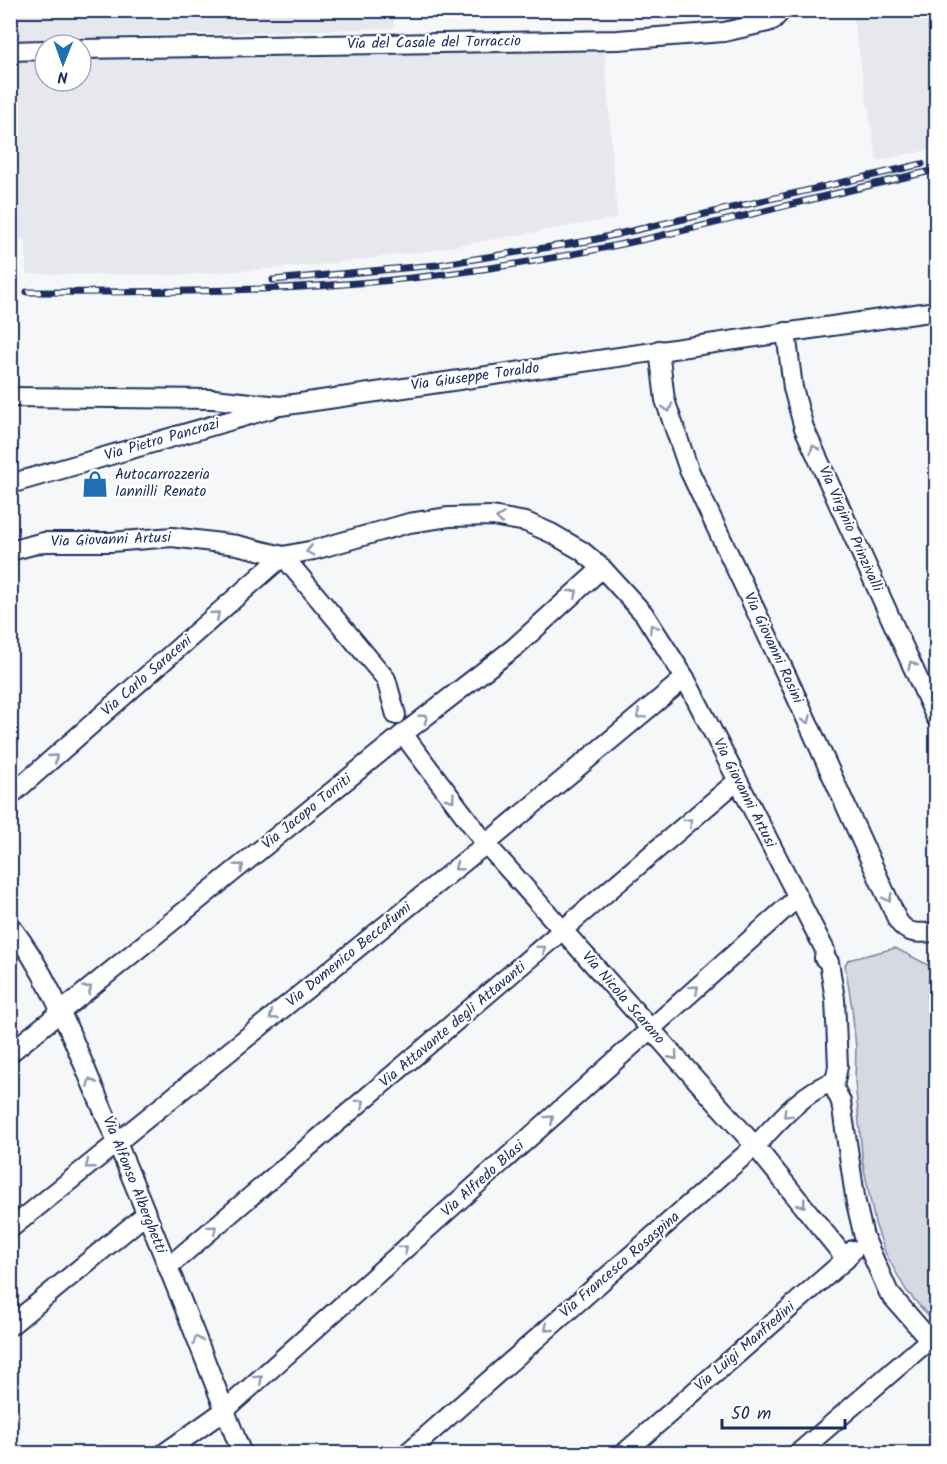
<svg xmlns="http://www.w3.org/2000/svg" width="947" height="1464" viewBox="0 0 947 1464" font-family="Kalam,sans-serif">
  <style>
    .built { fill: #e6e8ee }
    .green { fill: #d6d9e2; stroke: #7884a0; stroke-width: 1.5 }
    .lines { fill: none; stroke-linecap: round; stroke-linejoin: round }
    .minor-casing { stroke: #1b2f5e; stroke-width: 22 }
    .minor { stroke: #fff; stroke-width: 18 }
    .rail-casing { stroke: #1b2f5e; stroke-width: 7 }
    .rail { stroke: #fff; stroke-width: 4.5; stroke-dasharray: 14; stroke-linecap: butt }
    .oneway { stroke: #8d97ae }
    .labels { text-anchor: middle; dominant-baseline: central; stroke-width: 4.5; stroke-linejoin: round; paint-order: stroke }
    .street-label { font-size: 15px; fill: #1b2f5e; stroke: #fff }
    .poi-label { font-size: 15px; fill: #1b2f5e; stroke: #fff; text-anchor: start }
  </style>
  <rect width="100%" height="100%" fill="#f6f7f9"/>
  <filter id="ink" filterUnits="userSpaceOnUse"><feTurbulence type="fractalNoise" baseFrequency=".0167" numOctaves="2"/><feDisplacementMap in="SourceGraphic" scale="12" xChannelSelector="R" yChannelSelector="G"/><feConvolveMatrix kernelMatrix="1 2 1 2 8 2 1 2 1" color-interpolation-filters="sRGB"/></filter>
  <g filter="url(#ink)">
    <g class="built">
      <polygon points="394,10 394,28 11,40 11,11"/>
      <polygon points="852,11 936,11 936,148 877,161"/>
      <polygon points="604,46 617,218 426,251 328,264 183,275 26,274 26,241 11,235 10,61 45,60 45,81 81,81 81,59"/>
    </g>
    <polygon class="green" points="895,948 936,969 936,1193 931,1199 936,1214 936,1325 906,1290 898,1276 885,1252 875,1223 863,1164 855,1081 856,1048 852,1008 845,965 848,960"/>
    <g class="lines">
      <defs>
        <g id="minor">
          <polyline points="81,49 618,40 724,32 768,22 773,20 782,10"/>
          <polyline points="10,51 45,50"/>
          <polyline points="786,332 793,388 804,428 936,718"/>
          <path d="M659,350L665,400L689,470L790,683L898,921C908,936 921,933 936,932"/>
          <polyline points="10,397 214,399 280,406 936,311"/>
          <polyline points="10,484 270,409"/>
          <polyline points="10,551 44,542 111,542 172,537 237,545 283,556 314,550 409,523 449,517 492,516 526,522 551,533 582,551 602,568 644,614 685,678 825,950 824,958 829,962 835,999 838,1066 834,1087 841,1102 856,1203 864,1237 889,1293 936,1347"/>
          <polyline points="283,556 386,679 396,715"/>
          <polyline points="403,734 486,844 755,1146 846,1259"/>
          <polyline points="10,796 283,556"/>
          <path d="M10,925C51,978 74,1043 100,1103C150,1219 196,1336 242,1454"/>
          <polyline points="10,1053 403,734 515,647 602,568"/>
          <polyline points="10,1229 486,844 685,678"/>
          <polyline points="168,1267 737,781"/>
          <polyline points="10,1326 146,1214"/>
          <polyline points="163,1454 225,1410 798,897"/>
          <path d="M406,1454L755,1146C777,1124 800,1094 830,1083L834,1087"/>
          <polyline points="623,1454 846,1259 853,1250"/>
          <polyline points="797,1454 929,1340"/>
        </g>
      </defs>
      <use href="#minor" class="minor-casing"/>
      <use href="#minor" class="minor"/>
      <defs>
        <g id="rail">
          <polyline points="273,280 437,265 588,241 922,164"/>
          <path d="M27,292C186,293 345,291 503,266C649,244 792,202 936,170"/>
        </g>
      </defs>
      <use href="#rail" class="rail-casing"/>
      <use href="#rail" class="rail"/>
    </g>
    <defs><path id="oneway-chevron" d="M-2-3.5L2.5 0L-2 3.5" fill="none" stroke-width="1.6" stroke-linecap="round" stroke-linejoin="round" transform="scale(1.5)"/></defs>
    <g class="oneway">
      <use href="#oneway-chevron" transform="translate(668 408) rotate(72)"/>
      <use href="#oneway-chevron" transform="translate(814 449) rotate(-114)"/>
      <use href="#oneway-chevron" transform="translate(500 518) rotate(-172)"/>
      <use href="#oneway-chevron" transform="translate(310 551) rotate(168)"/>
      <use href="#oneway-chevron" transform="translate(574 593) rotate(-42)"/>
      <use href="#oneway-chevron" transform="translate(216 615) rotate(-41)"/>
      <use href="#oneway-chevron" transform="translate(653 628) rotate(-122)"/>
      <use href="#oneway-chevron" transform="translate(912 665) rotate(-115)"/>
      <use href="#oneway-chevron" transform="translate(640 715) rotate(140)"/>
      <use href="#oneway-chevron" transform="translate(424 718) rotate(-38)"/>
      <use href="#oneway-chevron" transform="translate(807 720) rotate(66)"/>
      <use href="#oneway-chevron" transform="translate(54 758) rotate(-41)"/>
      <use href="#oneway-chevron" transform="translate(451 798) rotate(53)"/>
      <use href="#oneway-chevron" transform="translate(689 822) rotate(-41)"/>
      <use href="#oneway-chevron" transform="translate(240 867) rotate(-39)"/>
      <use href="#oneway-chevron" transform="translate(458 867) rotate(141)"/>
      <use href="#oneway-chevron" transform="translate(888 898) rotate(65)"/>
      <use href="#oneway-chevron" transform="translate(542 949) rotate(-40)"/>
      <use href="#oneway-chevron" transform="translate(88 989) rotate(-39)"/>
      <use href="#oneway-chevron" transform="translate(695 989) rotate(-42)"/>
      <use href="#oneway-chevron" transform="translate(273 1016) rotate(141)"/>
      <use href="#oneway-chevron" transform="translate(674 1056) rotate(48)"/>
      <use href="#oneway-chevron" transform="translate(91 1082) rotate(-113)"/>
      <use href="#oneway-chevron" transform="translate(361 1103) rotate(-40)"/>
      <use href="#oneway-chevron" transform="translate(787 1114) rotate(135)"/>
      <use href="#oneway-chevron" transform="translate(550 1119) rotate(-42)"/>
      <use href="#oneway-chevron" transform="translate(89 1165) rotate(141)"/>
      <use href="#oneway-chevron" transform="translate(802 1204) rotate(51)"/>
      <use href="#oneway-chevron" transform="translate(213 1229) rotate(-40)"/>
      <use href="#oneway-chevron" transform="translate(404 1249) rotate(-42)"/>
      <use href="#oneway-chevron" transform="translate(548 1328) rotate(139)"/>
      <use href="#oneway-chevron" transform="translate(197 1340) rotate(-112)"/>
      <use href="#oneway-chevron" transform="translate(259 1379) rotate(-42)"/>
    </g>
  </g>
  <defs>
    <symbol id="shop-bare" viewBox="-9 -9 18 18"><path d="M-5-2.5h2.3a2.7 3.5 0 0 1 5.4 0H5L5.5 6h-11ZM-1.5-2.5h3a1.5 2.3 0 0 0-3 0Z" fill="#1f6fb2" stroke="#fff" stroke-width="2.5" paint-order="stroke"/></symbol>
  </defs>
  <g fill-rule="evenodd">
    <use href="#shop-bare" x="76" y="465" width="38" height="38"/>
  </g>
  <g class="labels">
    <g class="street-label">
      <text transform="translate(434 43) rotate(-1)">Via del Casale del Torraccio</text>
      <text transform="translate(475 377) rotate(-8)">Via Giuseppe Toraldo</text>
      <text transform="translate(162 440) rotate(-16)">Via Pietro Pancrazi</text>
      <text transform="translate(850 529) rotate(66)">Via Virginio Prinzivalli</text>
      <text transform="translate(111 540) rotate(-2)">Via Giovanni Artusi</text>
      <text transform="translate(773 648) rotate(65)">Via Giovanni Rosini</text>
      <text transform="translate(147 676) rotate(-41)">Via Carlo Saraceni</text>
      <text transform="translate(744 793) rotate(63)">Via Giovanni Artusi</text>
      <text transform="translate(307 812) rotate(-39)">Via Jacopo Torriti</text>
      <text transform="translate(349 955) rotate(-39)">Via Domenico Beccafumi</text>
      <text transform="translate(623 998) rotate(49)">Via Nicola Scarano</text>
      <text transform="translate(453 1025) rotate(-40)">Via Attavante degli Attavanti</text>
      <text transform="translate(483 1179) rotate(-42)">Via Alfredo Blasi</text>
      <text transform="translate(134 1185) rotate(68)">Via Alfonso Alberghetti</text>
      <text transform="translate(620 1265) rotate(-41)">Via Francesco Rosaspina</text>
      <text transform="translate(745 1347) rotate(-41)">Via Luigi Manfredini</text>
    </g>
    <g class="poi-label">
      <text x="115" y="475">Autocarrozzeria<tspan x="115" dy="17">Iannilli Renato</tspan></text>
    </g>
  </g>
  <rect width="947" height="1464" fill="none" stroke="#fff" stroke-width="36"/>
  <rect x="18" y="18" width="911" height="1428" fill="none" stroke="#1b2f5e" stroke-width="2" filter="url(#ink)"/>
  <g transform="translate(63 63) rotate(181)"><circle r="28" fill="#ffffff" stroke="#a4acbf" stroke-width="1.5"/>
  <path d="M0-4.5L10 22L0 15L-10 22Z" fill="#1f6fb2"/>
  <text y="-9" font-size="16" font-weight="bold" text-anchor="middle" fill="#1b2f5e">N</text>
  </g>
  <path d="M722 1419v9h123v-9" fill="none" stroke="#1b2f5e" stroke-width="3"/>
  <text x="731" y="1419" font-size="18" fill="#1b2f5e" stroke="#ffffff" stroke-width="4.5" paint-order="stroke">50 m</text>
</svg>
